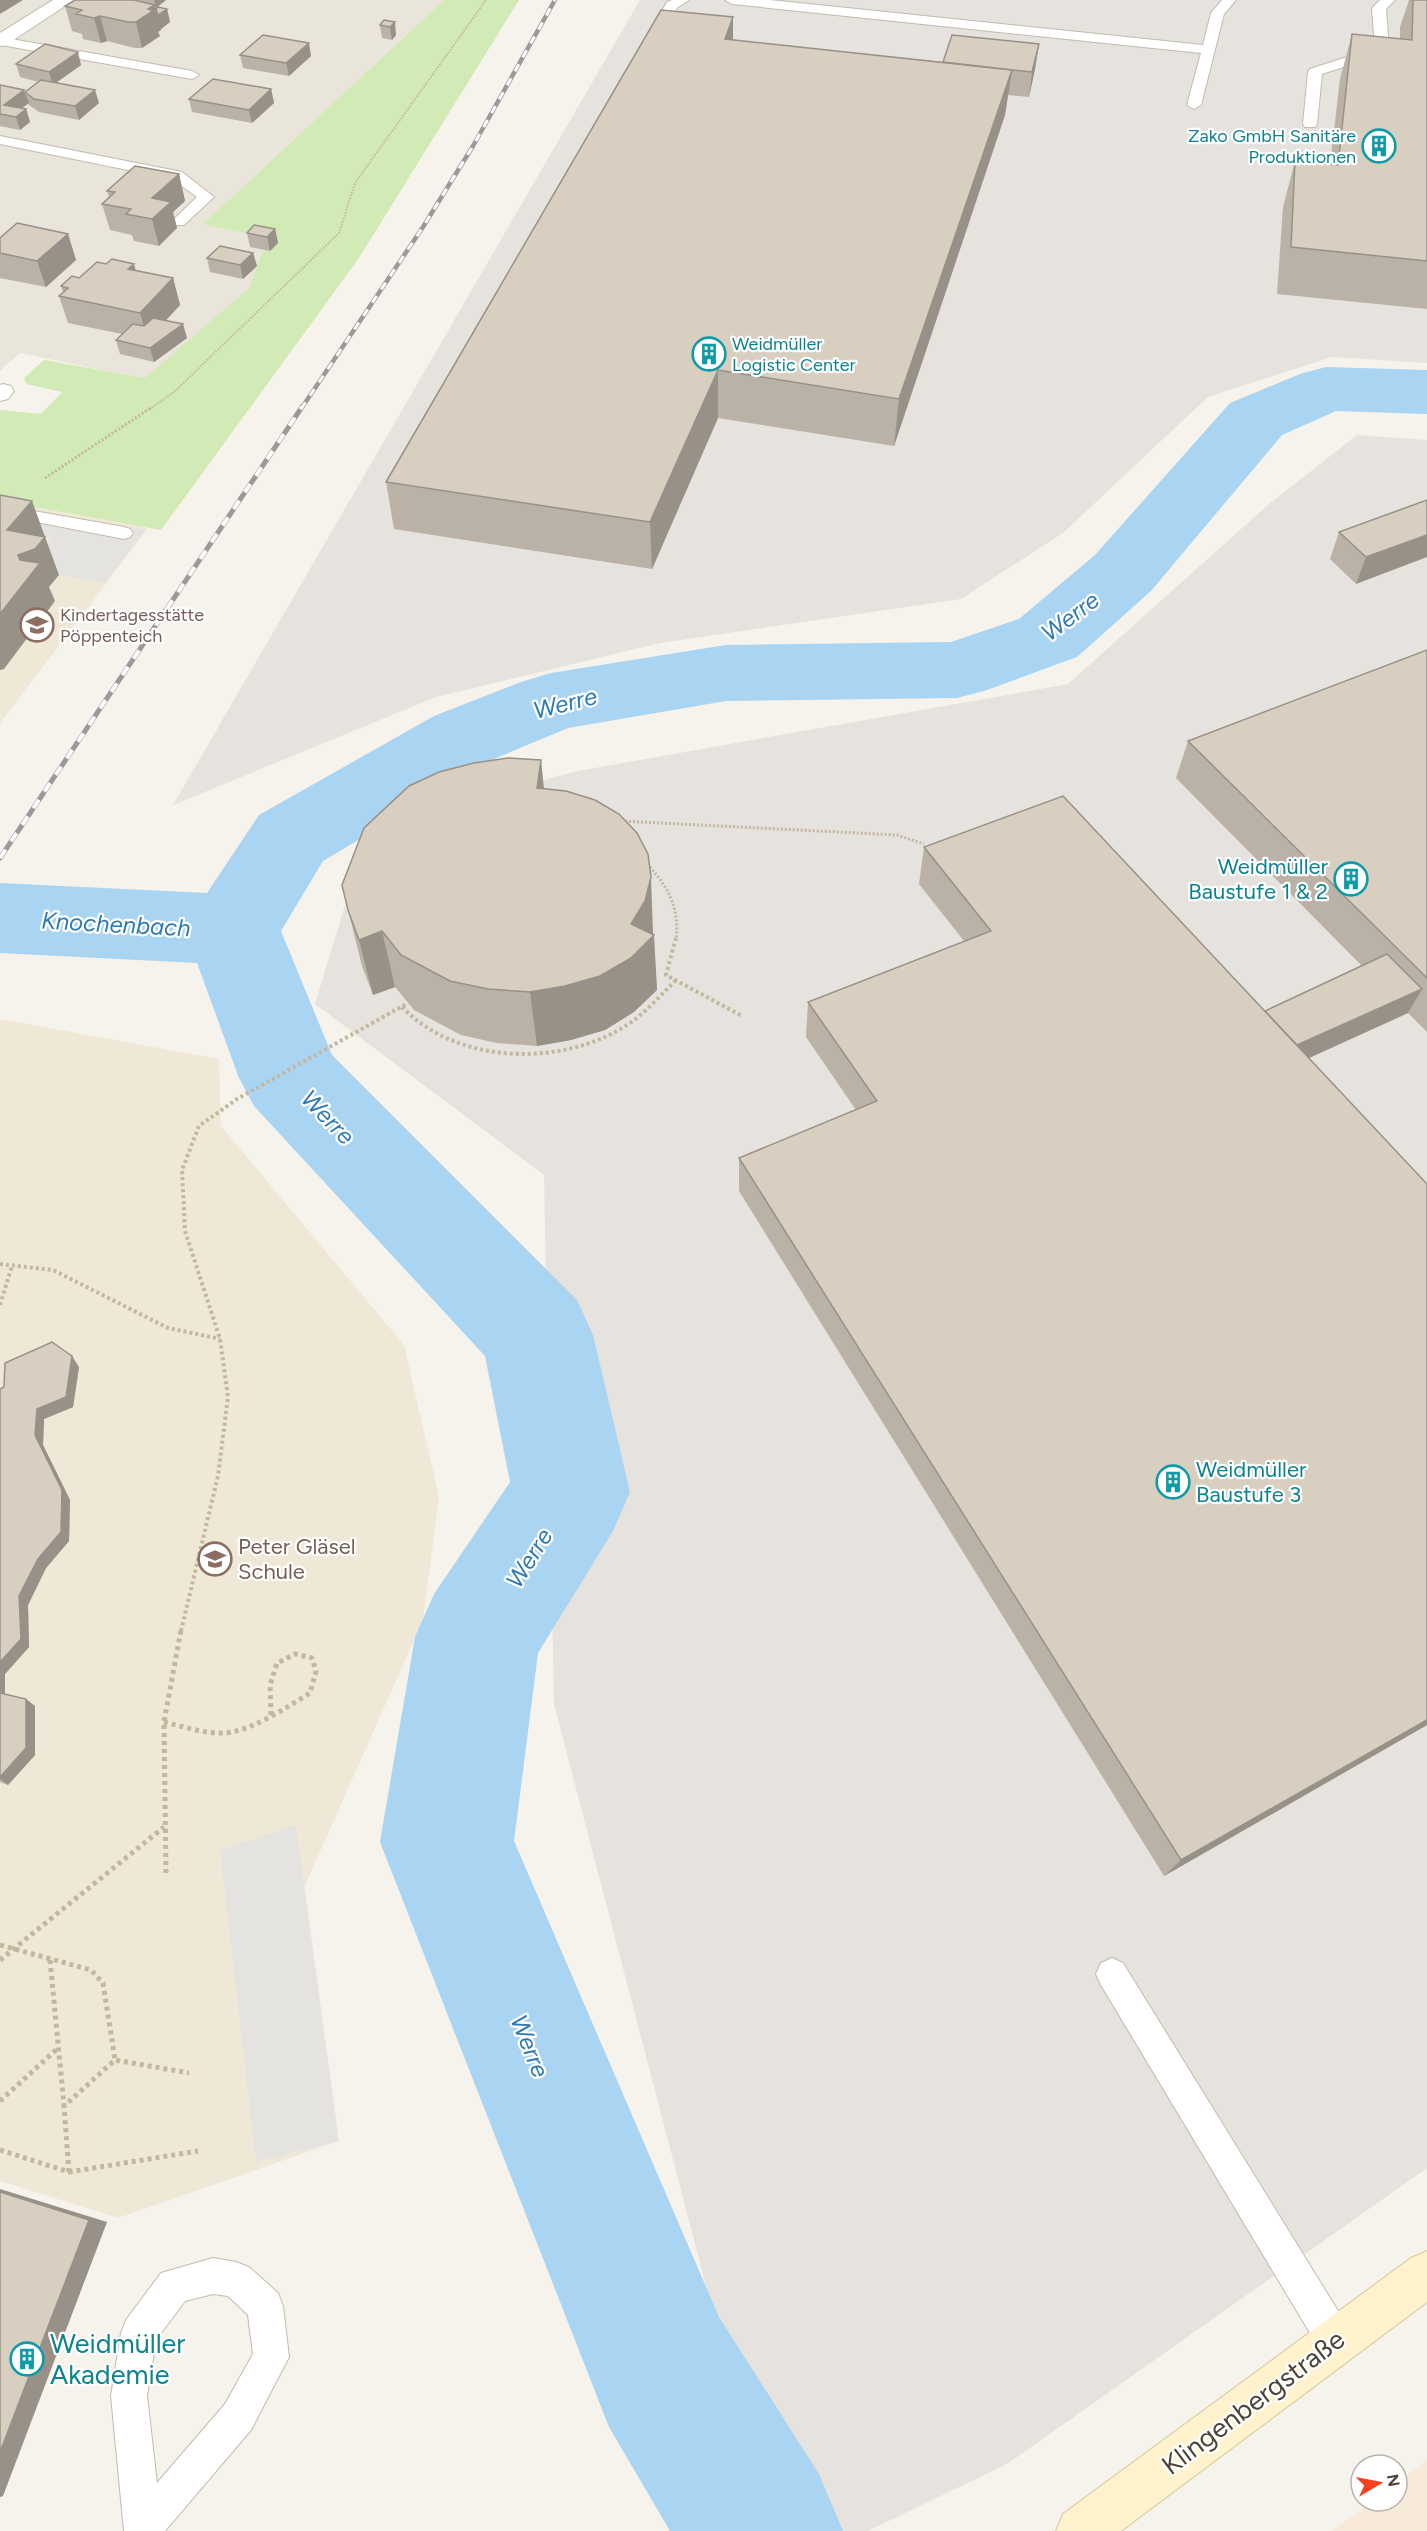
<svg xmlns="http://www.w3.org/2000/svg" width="1427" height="2531" viewBox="0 0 1427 2531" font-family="Figtree,sans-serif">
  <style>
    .residential { fill: #eae5da }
    .commercial { fill: #f7ead8 }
    .industrial { fill: #e6e2dd }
    .education { fill: #efe8d6 }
    .green { fill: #d2eab5 }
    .parking { fill: #e5e3e0 }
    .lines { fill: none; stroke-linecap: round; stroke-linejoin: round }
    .river { fill: #a9d4f2; fill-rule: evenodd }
    .service-casing { stroke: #c2bbae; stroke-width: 2 }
    .minor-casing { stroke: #c2bbae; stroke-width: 2 }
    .secondary-casing { stroke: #d6c79b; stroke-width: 2 }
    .path-far3 { stroke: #c4b79f; stroke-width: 2; stroke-dasharray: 1.5 1.5; stroke-linecap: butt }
    .path-far2 { stroke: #c4b79f; stroke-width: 3; stroke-dasharray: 2 2; stroke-linecap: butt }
    .path-far1 { stroke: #c4b79f; stroke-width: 4; stroke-dasharray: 3 3; stroke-linecap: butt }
    .path { stroke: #c4b79f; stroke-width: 5; stroke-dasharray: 4 4; stroke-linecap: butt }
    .service { fill: #fff; fill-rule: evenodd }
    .minor { fill: #fff; fill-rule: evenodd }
    .secondary { fill: #fff3cd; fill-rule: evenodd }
    .rail-far1-casing { stroke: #9a9a9a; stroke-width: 4.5 }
    .rail-casing { stroke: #9a9a9a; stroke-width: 5 }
    .rail-far1 { stroke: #fff; stroke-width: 3; stroke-dasharray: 8; stroke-linecap: butt }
    .rail { stroke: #fff; stroke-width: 4; stroke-dasharray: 10; stroke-linecap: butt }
    .wall { fill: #bab2a6 }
    .shaded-wall { fill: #979187 }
    .building { fill: #d8cfc1; stroke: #979187; stroke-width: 1.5 }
    .labels { text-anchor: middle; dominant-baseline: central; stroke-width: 4.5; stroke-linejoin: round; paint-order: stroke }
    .far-culture-label { font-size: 18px; fill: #0d838f; stroke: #fff; text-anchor: end }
    .far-education-label { font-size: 18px; fill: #785e54; stroke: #fff; text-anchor: start }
    .culture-label { font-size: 22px; fill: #0d838f; stroke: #fff; text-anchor: end }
    .education-label { font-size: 22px; fill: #785e54; stroke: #fff; text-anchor: start }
    .water-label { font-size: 24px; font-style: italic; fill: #2e7ab2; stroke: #fff }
    .near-culture-label { font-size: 27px; fill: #0d838f; stroke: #fff; text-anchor: start }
    .near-street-label { font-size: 27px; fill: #4b4439; stroke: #fff }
  </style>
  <rect width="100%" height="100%" fill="#f6f3ec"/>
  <polygon class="residential" points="0,0 444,0 204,223 268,238 249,288 145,379 20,353 0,371"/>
  <polygon class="commercial" points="1427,2460 1427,2531 1332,2531 1373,2501 1397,2501 1397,2483"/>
  <g class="industrial">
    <polygon points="640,0 1427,0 1427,363 1332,357 1208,397 1063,533 961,599 660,643 436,697 173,805"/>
    <polygon points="1357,435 1427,440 1427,2168 1007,2464 868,2531 770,2531 554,1704 544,1175 315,1004 369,826 578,771 1068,684 1269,504"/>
  </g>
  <g class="education">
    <polygon points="0,501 148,528 0,723"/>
    <polygon points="0,1019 219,1059 221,1126 404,1345 439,1497 423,1620 299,1899 339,2141 118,2218 0,2181"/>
  </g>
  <polygon class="green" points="444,0 519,0 359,258 161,530 0,501 0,410 41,414 62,392 26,384 24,378 44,360 145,378 249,288 268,238 203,224"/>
  <g class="parking">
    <polygon points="15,507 145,530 105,583 28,569 52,538 0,529 0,525"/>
    <polygon points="296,1825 339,2141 256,2162 220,1850"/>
  </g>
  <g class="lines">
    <polygon class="river" points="1326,367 1427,370 1427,414 1336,411 1282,435 1151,591 1077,657 987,690 957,698 726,701 568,728 496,758 323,861 281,931 332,1055 577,1300 593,1335 630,1492 613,1531 538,1653 514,1841 719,2317 819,2474 843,2531 670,2531 609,2427 380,1842 415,1637 434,1594 510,1482 485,1356 254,1106 239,1078 197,963 0,953 0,883 207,893 259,815 434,716 521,682 551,673 726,645 951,642 1019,619 1095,555 1230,403 1300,374"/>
    <defs>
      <g id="service">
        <polygon points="672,0 689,0 677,8 667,26 657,26 655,23 667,2"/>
        <polygon points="725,0 770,0 1203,45 1211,13 1222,0 1236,0 1224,14 1201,105 1194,109 1187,105 1201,53 732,4"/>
        <polygon points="1380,0 1395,0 1386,9 1389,50 1387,53 1322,74 1317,124 1315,127 1305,127 1303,124 1308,72 1310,69 1375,48 1372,8"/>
        <polygon points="0,37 192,71 199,75 192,79 1,45"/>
        <polygon points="0,136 182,172 214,197 184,225 174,225 171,222 174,219 197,197 172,179 0,144"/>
        <polygon points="0,505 124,527 130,529 133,533 130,537 124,539 0,515"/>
        <polygon points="1112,1958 1123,1963 1348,2327 1353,2340 1348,2353 1335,2358 1322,2353 1101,1985 1096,1974 1101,1963"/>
        <path d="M213,2258L236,2262L249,2267L278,2293L283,2306L289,2357L251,2430L165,2531H124L111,2396L121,2333L126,2320L161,2273ZM213,2294L228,2296L248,2315L253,2354L225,2404L157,2483L147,2396L156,2340L185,2301Z"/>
      </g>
      <g id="minor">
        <polygon points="53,0 74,0 6,45 0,46 0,33"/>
        <polygon points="3,384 11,386 14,391 8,399 0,401 0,385"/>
      </g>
      <polygon id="secondary" points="1427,2251 1427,2302 1121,2531 1056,2531 1063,2514 1411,2258"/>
    </defs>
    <use href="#service" class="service-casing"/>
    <use href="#minor" class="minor-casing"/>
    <use href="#secondary" class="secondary-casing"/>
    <polyline class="path-far3" points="150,409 174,392 339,233 355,183 486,0"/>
    <g class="path-far2">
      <polyline points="45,478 152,407"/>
      <polyline points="621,821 897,835 924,844"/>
      <path d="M647,864C668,886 680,908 676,940"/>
    </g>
    <g class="path-far1">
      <polyline points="676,938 666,975 742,1016"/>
      <path d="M402,1007C455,1062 551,1067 617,1031C640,1019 658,998 676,980"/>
      <polyline points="0,1264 53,1270 168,1328 220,1339"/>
      <polyline points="0,1305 12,1266"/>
      <polyline points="181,1631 218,1476 228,1397 220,1339 185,1231 182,1170 199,1126 237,1099 408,1003"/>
    </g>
    <g class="path">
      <path d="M164,1722C182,1726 201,1733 220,1733C248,1734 287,1707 310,1693L316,1671L312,1658L295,1654L277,1663L270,1685L271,1715"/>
      <polyline points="166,1873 164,1722 181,1630"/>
      <polyline points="0,1945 91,1970 103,1983 115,2060"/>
      <polyline points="0,1960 164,1827"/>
      <polyline points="50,1960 64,2105"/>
      <polyline points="0,2101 57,2049"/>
      <polyline points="0,2150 69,2172 198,2151"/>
      <polyline points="69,2172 64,2106 115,2060 189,2073"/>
    </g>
    <use href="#service" class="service"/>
    <use href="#minor" class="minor"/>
    <use href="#secondary" class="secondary"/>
    <defs>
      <polyline id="rail-far1" points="301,409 423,227 473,146 555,0"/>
      <polyline id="rail" points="0,858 302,407"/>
    </defs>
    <use href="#rail-far1" class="rail-far1-casing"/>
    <use href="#rail" class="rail-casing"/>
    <use href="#rail-far1" class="rail-far1"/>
    <use href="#rail" class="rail"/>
  </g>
  <g class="wall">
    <polygon points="75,0 166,0 156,8 156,9 167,9 170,22 161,29 161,30 158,32 160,36 142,48 135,48 107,41 101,43 83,39 82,34 72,31 65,6"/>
    <polygon points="1409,0 1427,0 1427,309 1277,294 1283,207 1295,161 1330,164 1340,79 1352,34 1400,39 1400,27"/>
    <polygon points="733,17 733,40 943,62 1039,44 1035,69 1029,97 1008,95 1005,115 894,446 718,418 652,569 394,529 386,482"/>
    <polygon points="384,20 396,35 392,40 382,38 380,25"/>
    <polygon points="240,55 311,56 289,76 243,68"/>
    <polygon points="16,64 81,65 57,82 99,103 79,120 39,112 29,105 25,92 38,82 20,77"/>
    <polygon points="0,85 29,103 22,108 26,109 30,122 20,130 0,126"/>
    <polygon points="271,89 274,103 252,123 192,112 189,99"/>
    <polygon points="179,174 185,201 173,212 177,228 159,246 134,241 132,235 110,230 102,204 109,197 107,191"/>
    <polygon points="275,229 278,243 270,251 250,247 247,233"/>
    <polygon points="68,234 76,260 46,287 0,278 0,238"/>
    <polygon points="253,253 257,266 243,279 210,272 207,258"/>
    <polygon points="136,270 173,278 180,305 166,320 187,338 154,362 120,354 116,340 122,334 68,323 59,296 63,292 61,286 79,278"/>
    <polygon points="1427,500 1356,584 1330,559 1339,532"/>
    <polygon points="1427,650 1427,1032 1408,1013 1309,1058 1427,1725 1164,1876 739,1191 739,1158 856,1110 806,1037 808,1002 964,941 919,884 924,847 1265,1011 1362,966 1176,778 1188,741"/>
    <polygon points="544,789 653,933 657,990 634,1012 605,1030 571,1040 537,1046 497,1043 461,1035 414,1010 395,987 373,995 362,966 348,910"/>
    <polygon points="79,1367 73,1407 44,1419 43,1445 70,1500 69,1541 46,1568 28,1605 29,1647 5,1674 5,1694 35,1706 35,1755 8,1785 0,1782 0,1389"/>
  </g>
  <g class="shaded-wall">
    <polygon points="0,0 23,0 0,14"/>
    <polygon points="154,0 166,0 156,8"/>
    <polygon points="155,5 158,15 167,9 170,22 161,29 161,30 158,32 160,36 142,48 136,22 148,9"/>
    <polygon points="100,16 107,41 101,43 94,18"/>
    <polygon points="733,17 733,61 725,39"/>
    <polygon points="395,22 396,35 392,40 390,27"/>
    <polygon points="309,43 311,56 289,76 286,63"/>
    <polygon points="1039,44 1035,69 1029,97 1032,72"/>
    <polygon points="78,52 81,65 53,85 49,72"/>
    <polygon points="1012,70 1005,115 894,446 899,399"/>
    <polygon points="271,89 274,103 252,123 249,110"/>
    <polygon points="24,90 29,103 11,116 4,105"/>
    <polygon points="95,90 99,103 79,120 75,106"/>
    <polygon points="26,109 30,122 20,130 16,117"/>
    <polygon points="179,174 185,201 173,212 177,228 159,246 152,219 152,198"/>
    <polygon points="275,229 278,243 270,251 267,237"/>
    <polygon points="68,234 76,260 46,287 37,261"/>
    <polygon points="253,253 257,266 243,279 240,265"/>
    <polygon points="134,264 141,290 128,269"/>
    <polygon points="173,278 180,305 148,340 140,313"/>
    <polygon points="183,324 187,338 154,362 150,348"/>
    <polygon points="718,370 718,418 652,569 650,522"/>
    <polygon points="32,501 59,575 49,587 55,601 4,669 0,670 0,614 7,530"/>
    <polygon points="1427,535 1427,557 1356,584 1366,557"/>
    <polygon points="541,760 547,818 537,788"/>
    <polygon points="651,877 653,933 652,938 654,935 657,990 634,1012 605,1030 571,1040 537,1046 530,992 631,924"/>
    <polygon points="382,931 395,987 373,995 359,940"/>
    <polygon points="1422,989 1408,1013 1276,1073 1287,1049"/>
    <polygon points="72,1356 79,1367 73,1407 44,1419 43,1445 70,1500 69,1541 46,1568 28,1605 29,1647 5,1674 5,1700 0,1695 0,1662 19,1596 35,1435 37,1409"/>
    <polygon points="26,1699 35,1706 35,1755 8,1785 0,1779 0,1777"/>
    <polygon points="1427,1720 1427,1725 1164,1876 1181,1860"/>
    <polygon points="0,2189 107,2222 3,2496 0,2497"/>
  </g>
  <g class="building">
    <polygon points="75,0 134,0 155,5 148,9 153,11 136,22 128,22 100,16 94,18 76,14 82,10 65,6"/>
    <polygon points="1413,0 1427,0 1427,261 1291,247 1295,161 1338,165 1352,34 1412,40"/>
    <polygon points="158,7 167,9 158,15 156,9"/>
    <polygon points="661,10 733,17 725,39 1012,70 899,399 718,370 650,522 386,482"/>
    <polygon points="384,20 395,22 390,27 380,25"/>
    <polygon points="263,35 309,43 286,63 240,55"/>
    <polygon points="952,35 1039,44 1032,72 943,62"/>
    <polygon points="45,44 78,52 49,72 16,64"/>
    <polygon points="213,79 271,89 249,110 189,99"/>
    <polygon points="41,80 95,90 75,106 34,99 25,92"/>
    <polygon points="0,85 24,90 4,105 26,109 16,117 0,114"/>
    <polygon points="135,166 179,174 152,198 171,202 152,219 126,214 131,209 102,204 115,192 107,191"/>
    <polygon points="17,223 68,234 37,261 0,253 0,238"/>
    <polygon points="254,225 275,229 267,237 247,233"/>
    <polygon points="220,246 253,253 240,265 207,258"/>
    <polygon points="112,259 134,264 128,269 173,278 140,313 59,296 68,288 61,286 72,276 79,278 97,262 106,264"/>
    <polygon points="153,318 183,324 150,348 116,340 133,324 144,326"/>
    <polygon points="0,495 32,501 7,530 45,537 35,549 18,555 20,560 40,563 0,614"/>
    <polygon points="1427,500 1427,535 1366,557 1339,532"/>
    <polygon points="1427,650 1427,978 1188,741"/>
    <polygon points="508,758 541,760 537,788 566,791 595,800 619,814 637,833 648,854 651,877 645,901 631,924 654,935 631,958 600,976 565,986 530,992 488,989 450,981 401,955 382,931 359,940 348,910 342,885 364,828 409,786 439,772 474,763"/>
    <polygon points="1063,796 1427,1184 1427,1720 1181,1860 739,1158 877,1101 808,1002 991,931 924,847"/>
    <polygon points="1387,954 1422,989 1297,1045 1265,1011"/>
    <polygon points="52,1342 72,1356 66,1397 37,1409 35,1435 62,1490 61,1532 38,1559 19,1596 21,1639 0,1662 0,1389 4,1387 5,1363"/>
    <polygon points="0,1693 26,1699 26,1748 0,1777"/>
    <polygon points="0,2192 89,2220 0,2452"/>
  </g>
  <defs>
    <symbol id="building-ring" viewBox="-11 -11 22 22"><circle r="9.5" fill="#fff" stroke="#0f9aa8" stroke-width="1.5"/><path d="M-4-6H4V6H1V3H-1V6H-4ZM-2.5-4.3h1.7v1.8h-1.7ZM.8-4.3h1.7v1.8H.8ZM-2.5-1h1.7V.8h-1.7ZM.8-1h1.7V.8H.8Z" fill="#0f9aa8"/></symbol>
    <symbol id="school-ring" viewBox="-11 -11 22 22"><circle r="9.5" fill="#fff" stroke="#8d6e63" stroke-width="1.5"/><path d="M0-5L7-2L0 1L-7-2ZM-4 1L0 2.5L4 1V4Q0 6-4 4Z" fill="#8d6e63"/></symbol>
  </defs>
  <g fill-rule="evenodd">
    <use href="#building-ring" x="1360" y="127" width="38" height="38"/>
    <use href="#building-ring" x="690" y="335" width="38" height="38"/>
    <use href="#school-ring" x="18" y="606" width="38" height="38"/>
    <use href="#building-ring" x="1332" y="860" width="38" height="38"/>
    <use href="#building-ring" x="1154" y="1463" width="38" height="38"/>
    <use href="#school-ring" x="196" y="1540" width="38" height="38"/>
    <use href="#building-ring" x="8" y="2340" width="38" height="38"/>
  </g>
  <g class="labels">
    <g class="far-culture-label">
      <text x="1356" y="136">Zako GmbH Sanitäre<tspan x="1356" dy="21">Produktionen</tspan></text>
      <text x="732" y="344" text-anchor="start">Weidmüller<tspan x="732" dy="21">Logistic Center</tspan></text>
    </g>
    <g class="far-education-label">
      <text x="60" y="615">Kindertagesstätte<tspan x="60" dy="21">Pöppenteich</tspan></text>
    </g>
    <g class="culture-label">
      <text x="1328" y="866">Weidmüller<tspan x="1328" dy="25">Baustufe 1 &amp; 2</tspan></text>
      <text x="1196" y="1469" text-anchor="start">Weidmüller<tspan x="1196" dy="25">Baustufe 3</tspan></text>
    </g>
    <g class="education-label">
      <text x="238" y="1546">Peter Gläsel<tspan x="238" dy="25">Schule</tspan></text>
    </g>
    <g class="water-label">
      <text transform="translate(1070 616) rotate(-37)">Werre</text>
      <text transform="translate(565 703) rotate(-14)">Werre</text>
      <text transform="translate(116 924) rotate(3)">Knochenbach</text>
      <text transform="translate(328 1117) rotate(46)">Werre</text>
      <text transform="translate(529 1558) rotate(-58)">Werre</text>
      <text transform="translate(530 2046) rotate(68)">Werre</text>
    </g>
    <g class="near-culture-label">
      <text x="50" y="2343">Weidmüller<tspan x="50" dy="31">Akademie</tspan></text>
    </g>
    <g class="near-street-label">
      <text transform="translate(1253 2402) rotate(-37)">Klingenbergstraße</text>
    </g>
  </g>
  <g transform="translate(1379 2483) rotate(80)"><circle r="28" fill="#ffffff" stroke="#b7b4b0" stroke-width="1.5"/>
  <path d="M0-4.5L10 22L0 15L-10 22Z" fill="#fc3f1d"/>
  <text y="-9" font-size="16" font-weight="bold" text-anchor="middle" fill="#4b4439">N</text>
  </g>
</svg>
